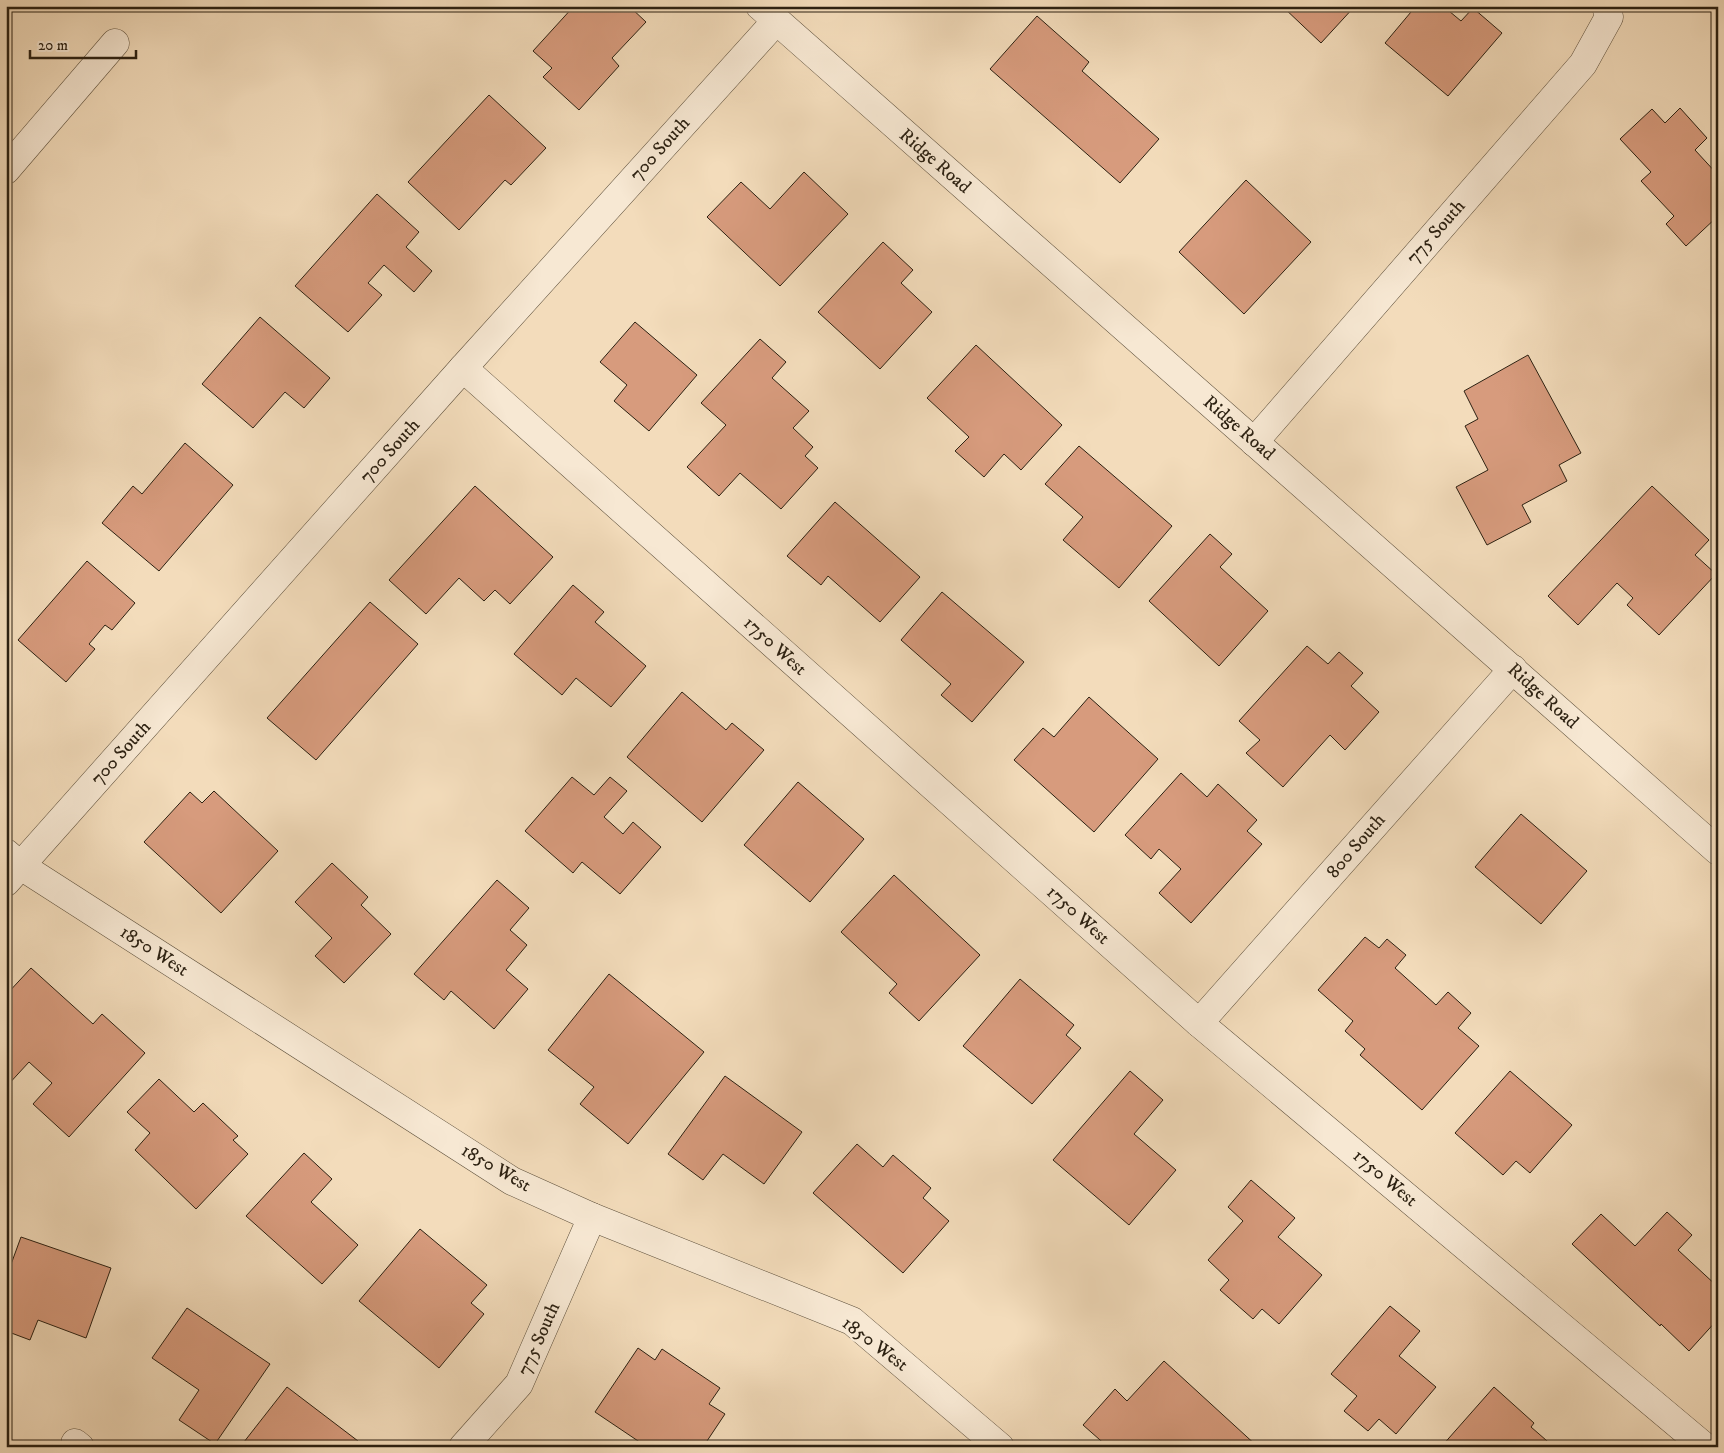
<svg xmlns="http://www.w3.org/2000/svg" width="1724" height="1453" viewBox="0 0 1724 1453" font-family="'IM FELL DW Pica',serif">
  <style>
    .building { fill: #d79b7d; stroke: #2c2112 }
    .lines { fill: none; stroke-linecap: round; stroke-linejoin: round }
    .minor-casing { stroke: #5e503c; stroke-width: 29 }
    .minor { stroke: #f7e8d3; stroke-width: 28 }
    .labels { text-anchor: middle; dominant-baseline: central; stroke-width: 4.5; stroke-linejoin: round; paint-order: stroke }
    .street-label { font-size: 19px; fill: #2c2112; stroke: #f7e8d3 }
  </style>
  <rect width="100%" height="100%" fill="#f3dcbb"/>
  <filter id="stains"><feTurbulence type="fractalNoise" baseFrequency=".004" numOctaves="4"/><feColorMatrix values="0 0 0 0 .2 0 0 0 0 .09 0 0 0 0 .02 0 0 0 .5 -.17"/></filter>
  <radialGradient id="worn" r=".72"><stop offset=".6" stop-color="#630" stop-opacity="0"/><stop offset="1" stop-color="#630" stop-opacity=".3"/></radialGradient>
  <g class="building">
    <polygon points="574,6 629,6 646,22 612,58 619,66 579,110 543,77 552,68 533,51"/>
    <polygon points="1282,6 1355,6 1321,43"/>
    <polygon points="1416,6 1443,6 1461,21 1473,8 1502,33 1448,96 1385,43"/>
    <polygon points="1037,16 1089,62 1082,71 1159,139 1120,183 990,69"/>
    <polygon points="489,95 546,148 511,185 505,180 459,230 408,182"/>
    <polygon points="1680,108 1707,138 1695,150 1718,175 1718,216 1686,246 1666,224 1674,216 1641,181 1651,172 1620,139 1652,109 1665,123"/>
    <polygon points="804,172 848,214 780,286 707,217 741,182 770,209"/>
    <polygon points="1246,180 1311,242 1244,314 1179,252"/>
    <polygon points="377,194 419,232 406,247 432,271 414,292 384,265 368,283 382,295 348,332 295,286"/>
    <polygon points="883,242 913,270 901,283 932,312 880,369 818,312"/>
    <polygon points="260,317 330,378 304,408 285,392 253,428 202,384"/>
    <polygon points="635,322 697,375 649,431 614,401 627,385 600,362"/>
    <polygon points="760,339 786,362 772,378 809,411 793,428 813,447 805,456 818,468 781,509 740,473 719,496 687,467 726,425 701,403"/>
    <polygon points="976,345 1062,425 1021,470 1004,454 984,477 955,451 969,437 927,398"/>
    <polygon points="1528,355 1581,453 1559,465 1567,481 1522,505 1531,522 1487,545 1456,487 1488,470 1465,426 1478,419 1464,391"/>
    <polygon points="185,443 233,485 159,571 102,523 133,486 142,494"/>
    <polygon points="1079,446 1172,526 1119,588 1063,540 1083,517 1045,484"/>
    <polygon points="475,486 553,557 510,604 495,590 484,601 459,578 426,614 389,580"/>
    <polygon points="1652,486 1709,540 1695,555 1716,574 1659,635 1627,605 1633,598 1617,583 1578,625 1548,596"/>
    <polygon points="835,502 920,577 880,622 828,576 821,585 787,556"/>
    <polygon points="1210,534 1232,554 1220,567 1268,611 1219,666 1149,601"/>
    <polygon points="87,561 135,603 112,630 105,625 89,644 95,649 66,682 18,640"/>
    <polygon points="573,585 604,612 595,622 646,666 611,707 576,678 562,695 514,654"/>
    <polygon points="942,592 1024,662 972,722 941,695 951,684 901,640"/>
    <polygon points="370,602 418,644 316,760 267,718"/>
    <polygon points="1307,646 1328,664 1339,652 1363,673 1351,686 1379,712 1345,750 1330,735 1283,787 1246,753 1260,740 1239,721"/>
    <polygon points="682,692 726,730 732,723 764,750 702,822 627,757"/>
    <polygon points="1089,697 1158,759 1094,832 1014,760 1043,728 1054,737"/>
    <polygon points="1181,773 1207,797 1218,784 1257,820 1247,831 1262,844 1191,923 1159,893 1181,869 1159,849 1151,859 1125,835"/>
    <polygon points="572,777 594,795 610,777 627,791 604,817 623,834 633,822 661,847 620,894 582,862 573,873 525,831"/>
    <polygon points="798,782 864,839 810,902 744,845"/>
    <polygon points="214,791 278,851 221,913 144,842 190,792 202,803"/>
    <polygon points="1521,814 1587,871 1541,924 1475,867"/>
    <polygon points="332,863 368,897 361,905 391,934 344,983 315,956 332,938 295,902"/>
    <polygon points="894,875 980,955 919,1021 889,993 897,984 841,932"/>
    <polygon points="497,880 529,908 510,930 527,945 506,970 528,989 494,1029 451,991 444,1000 414,974"/>
    <polygon points="1365,937 1379,948 1387,939 1406,955 1395,968 1436,1005 1448,992 1471,1013 1458,1028 1479,1046 1422,1110 1360,1055 1365,1049 1345,1031 1353,1021 1318,990"/>
    <polygon points="31,968 93,1024 102,1014 145,1053 69,1137 33,1104 52,1083 29,1062 6,1087 6,995"/>
    <polygon points="609,974 704,1052 628,1144 580,1104 594,1087 548,1050"/>
    <polygon points="1020,979 1074,1025 1066,1035 1081,1048 1032,1104 963,1046"/>
    <polygon points="1130,1071 1163,1100 1134,1134 1176,1170 1129,1225 1053,1160"/>
    <polygon points="1510,1071 1572,1125 1530,1173 1516,1161 1503,1175 1455,1133"/>
    <polygon points="725,1076 802,1132 764,1184 723,1154 703,1180 668,1154"/>
    <polygon points="159,1079 194,1112 203,1103 238,1136 233,1140 248,1154 196,1209 135,1150 150,1133 127,1112"/>
    <polygon points="857,1144 883,1167 893,1155 931,1188 923,1198 949,1221 903,1273 813,1193"/>
    <polygon points="304,1153 332,1179 311,1202 358,1245 322,1284 246,1216"/>
    <polygon points="1251,1180 1295,1218 1278,1237 1322,1275 1279,1324 1262,1309 1253,1319 1220,1290 1229,1280 1208,1260 1243,1221 1228,1207"/>
    <polygon points="1667,1212 1692,1235 1678,1250 1718,1287 1718,1319 1689,1351 1661,1324 1660,1326 1572,1244 1601,1214 1635,1246"/>
    <polygon points="420,1229 487,1285 471,1303 484,1314 439,1368 359,1301"/>
    <polygon points="21,1237 111,1268 86,1338 38,1320 30,1340 6,1331 6,1278"/>
    <polygon points="1390,1306 1420,1331 1399,1356 1436,1387 1396,1434 1379,1419 1368,1431 1344,1411 1357,1396 1331,1374"/>
    <polygon points="187,1308 270,1364 215,1444 179,1420 199,1390 152,1358"/>
    <polygon points="638,1348 655,1360 662,1349 720,1388 709,1404 725,1414 703,1447 647,1447 595,1412"/>
    <polygon points="1164,1361 1258,1447 1108,1447 1083,1425 1115,1389 1127,1401"/>
    <polygon points="287,1387 358,1441 354,1447 240,1447"/>
    <polygon points="1494,1387 1534,1423 1531,1427 1554,1447 1441,1447"/>
  </g>
  <g class="lines">
    <defs>
      <g id="minor">
        <polyline points="760,6 1718,851"/>
        <polyline points="6,170 115,43"/>
        <polyline points="463,368 1199,1023 1705,1447"/>
        <polyline points="1254,442 1583,64 1609,17 1606,6"/>
        <polyline points="6,853 21,866 512,1181 592,1217 852,1321 1000,1447"/>
        <polyline points="6,882 463,368 776,21"/>
        <polyline points="1199,1023 1513,669"/>
        <polyline points="75,1443 80,1447"/>
        <polyline points="463,1447 519,1384 592,1217"/>
      </g>
    </defs>
    <use href="#minor" class="minor-casing"/>
    <use href="#minor" class="minor"/>
  </g>
  <g class="labels">
    <g class="street-label">
      <text transform="translate(660 149) rotate(-48)">700 South</text>
      <text transform="translate(935 161) rotate(41)">Ridge Road</text>
      <text transform="translate(1436 232) rotate(-49)">775 South</text>
      <text transform="translate(1239 428) rotate(41)">Ridge Road</text>
      <text transform="translate(390 451) rotate(-48)">700 South</text>
      <text transform="translate(775 646) rotate(42)">1750 West</text>
      <text transform="translate(1543 696) rotate(42)">Ridge Road</text>
      <text transform="translate(121 753) rotate(-48)">700 South</text>
      <text transform="translate(1356 846) rotate(-49)">800 South</text>
      <text transform="translate(1078 915) rotate(42)">1750 West</text>
      <text transform="translate(154 951) rotate(33)">1850 West</text>
      <text transform="translate(496 1168) rotate(30)">1850 West</text>
      <text transform="translate(1385 1178) rotate(40)">1750 West</text>
      <text transform="translate(539 1339) rotate(-66)">775 South</text>
      <text transform="translate(875 1344) rotate(37)">1850 West</text>
    </g>
  </g>
  <rect width="1724" height="1453" fill="none" stroke="#f3dcbb" stroke-width="25"/>
  <rect x="8" y="8" width="1709" height="1438" fill="none" stroke="#2c2112" stroke-width="2.5"/>
  <rect x="12" y="12" width="1699" height="1428" fill="none" stroke="#2c2112"/>
  <path d="M30 50v8h106v-8" fill="none" stroke="#2c2112" stroke-width="2.5"/>
  <text x="38" y="50" font-size="15" fill="#2c2112" stroke="#f7e8d3" stroke-width="4" paint-order="stroke">20 m</text>
  <rect width="100%" height="100%" filter="url(#stains)"/>
  <rect width="100%" height="100%" fill="url(#worn)"/>
</svg>
